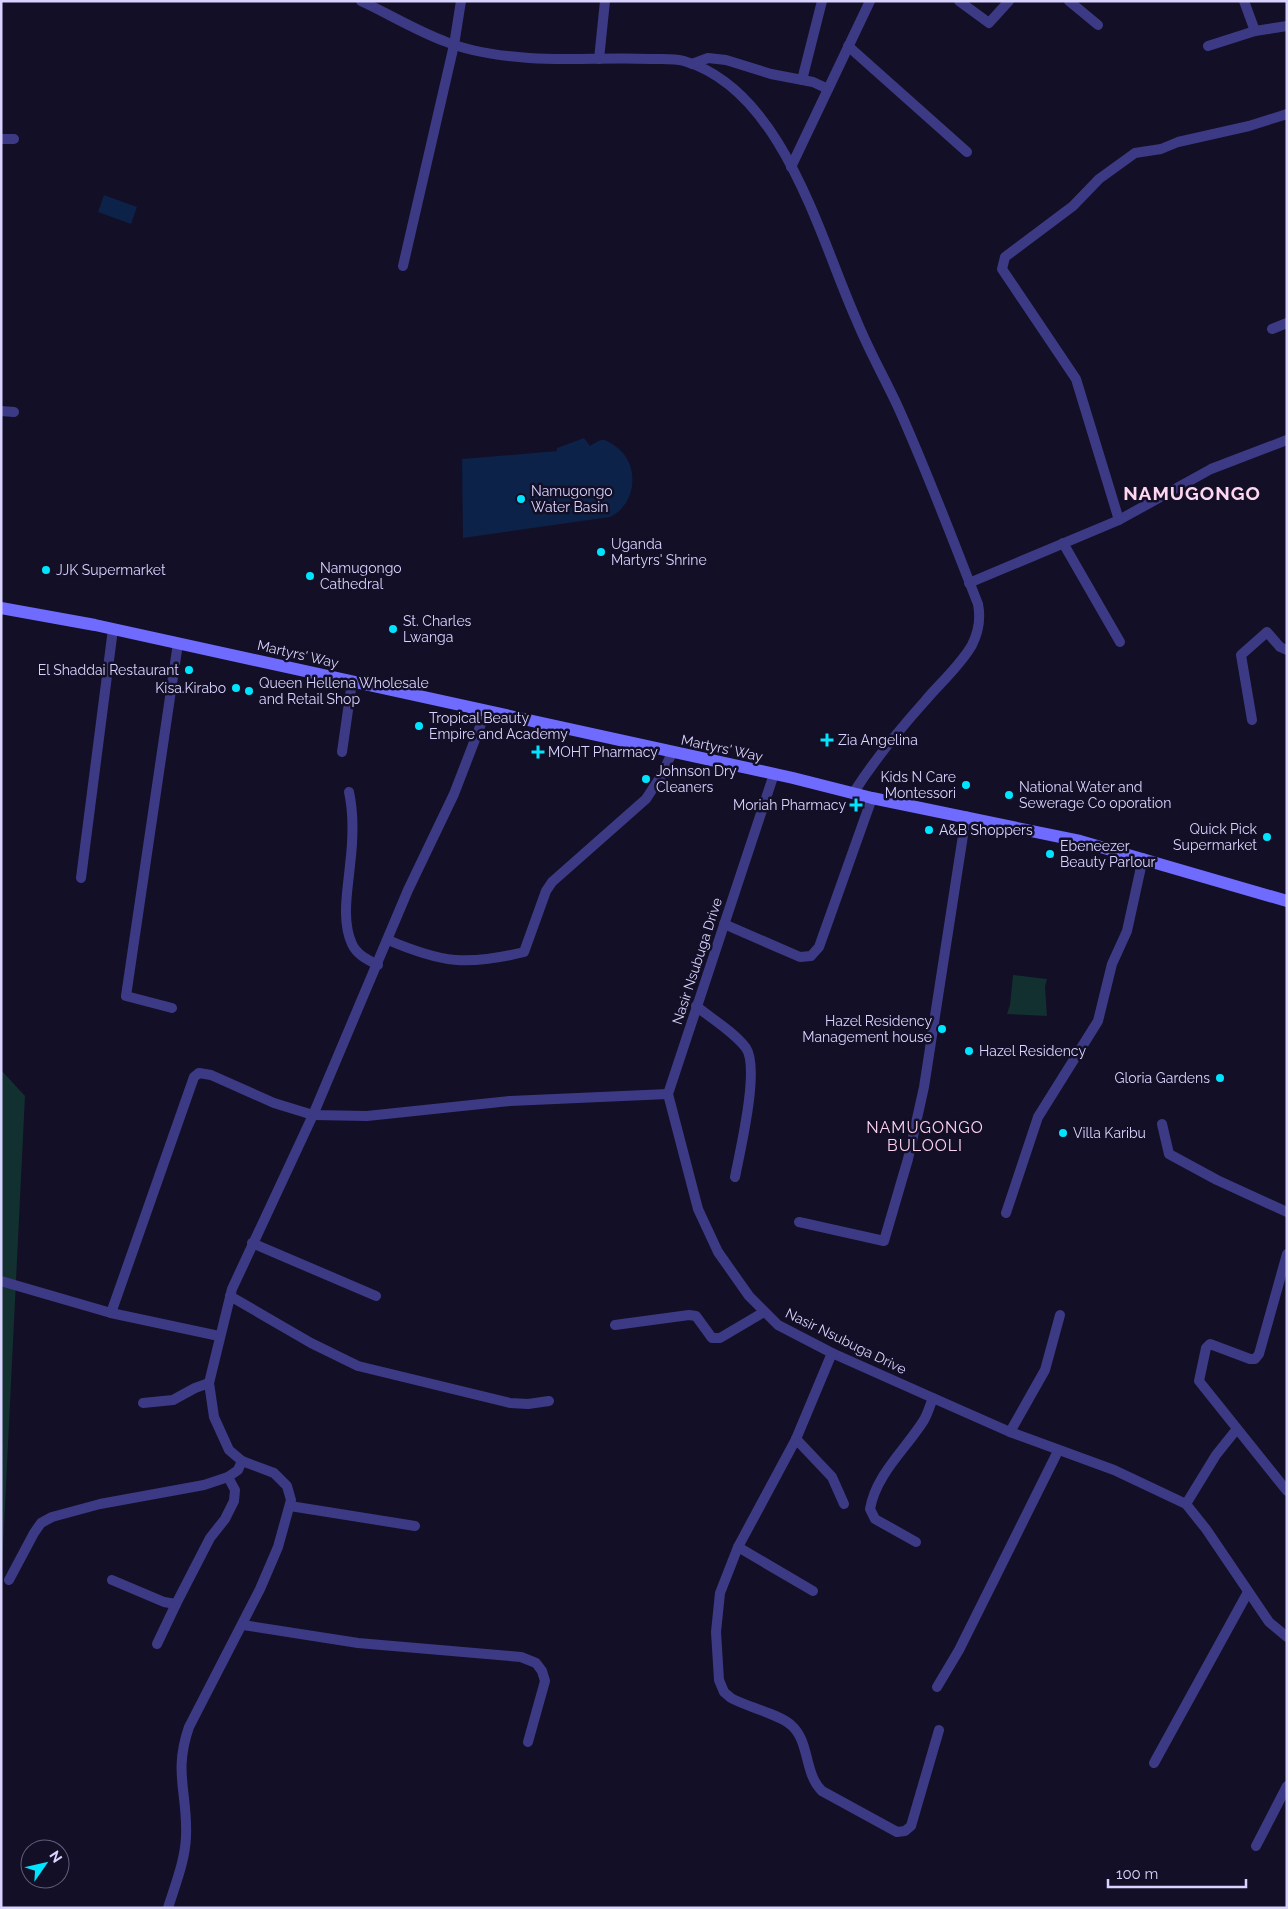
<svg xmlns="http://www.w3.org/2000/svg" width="1288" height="1909" viewBox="0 0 1288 1909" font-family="Raleway,sans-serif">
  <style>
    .green { fill: #12302f }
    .water { fill: #0c2248 }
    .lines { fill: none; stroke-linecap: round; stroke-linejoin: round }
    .minor { stroke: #3d3a85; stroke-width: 10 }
    .secondary { stroke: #6f6bff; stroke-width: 12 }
    .poi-dot { fill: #00e5ff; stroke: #130f26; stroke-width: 2 }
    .labels { text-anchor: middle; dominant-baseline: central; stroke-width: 5; stroke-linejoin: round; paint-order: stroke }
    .poi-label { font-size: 14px; fill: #d9d4ff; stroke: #130f26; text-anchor: start }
    .street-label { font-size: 14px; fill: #d9d4ff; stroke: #130f26 }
    .quarter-label { font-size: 16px; letter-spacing: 1px; fill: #ffd6f0; stroke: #130f26 }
    .district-label { font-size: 19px; font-weight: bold; letter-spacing: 1px; fill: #ffd6f0; stroke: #130f26 }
  </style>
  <rect width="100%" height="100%" fill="#130f26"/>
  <g class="green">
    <polygon points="1013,975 1047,979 1045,987 1047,1016 1007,1014 1010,1005"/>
    <polygon points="1,1070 25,1096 1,1588"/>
  </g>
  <g class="water">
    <polygon points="104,195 137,207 131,224 98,212"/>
    <path d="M584,438L590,446C594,444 600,439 604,440C608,441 612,444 615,446C640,462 638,504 610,517L463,538L462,459L557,451V448Z"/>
  </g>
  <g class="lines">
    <g class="minor">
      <path d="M361,1C389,14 415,30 444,41C470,52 501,56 529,58C569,61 610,57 650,59C661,59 674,58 684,61C783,90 819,236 856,319C868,349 884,377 898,407C927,471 952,538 978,604C981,619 979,631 972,645C960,666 940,683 925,701C899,730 875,759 854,792"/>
      <polyline points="959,1 989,23 1009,1"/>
      <polyline points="1069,1 1098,25"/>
      <polyline points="1244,1 1255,31"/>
      <polyline points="848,46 967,152"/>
      <polyline points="1208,46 1255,31 1287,26"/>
      <polyline points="599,59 605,1"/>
      <polyline points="692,64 708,58 726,60 771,74 813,82 828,89"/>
      <polyline points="802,80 822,1"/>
      <polyline points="1,139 14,139"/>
      <polyline points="791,167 870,1"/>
      <polyline points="403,266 454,45 461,1"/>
      <polyline points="1272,329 1287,323"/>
      <polyline points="1,411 14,412"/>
      <polyline points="1119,520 1076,379 1002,269 1005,257 1073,206 1099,179 1135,153 1161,149 1178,142 1249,126 1287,114"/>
      <polyline points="1063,543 1120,642"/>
      <polyline points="969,583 1119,520 1211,469 1287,440"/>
      <polyline points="1252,720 1241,655 1267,632 1280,647 1287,650"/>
      <polyline points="342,752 352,682"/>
      <polyline points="774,774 668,1094 698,1209 718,1252 749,1296 778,1325 832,1353 933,1398 1010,1432 1114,1470 1186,1504 1206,1529 1269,1622 1287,1637"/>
      <path d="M349,792C354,815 353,841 350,865C348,889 341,920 352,944C357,955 368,960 378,965"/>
      <polyline points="81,878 113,629"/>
      <polyline points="724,924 800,957 811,956 819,947 872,798"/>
      <path d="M388,940C442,963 467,966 524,952L546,891L552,882L646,799L661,776L672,753"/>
      <path d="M696,1006C712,1019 734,1032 746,1048C760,1068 740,1151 735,1177"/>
      <polyline points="172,1008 126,996 178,643"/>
      <polyline points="1162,1124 1169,1154 1217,1180 1287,1212"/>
      <polyline points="1006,1213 1038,1117 1098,1021 1112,964 1127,931 1143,858"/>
      <polyline points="799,1222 884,1241 908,1159 924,1087 966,816"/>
      <polyline points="252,1243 376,1296"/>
      <polyline points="1287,1254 1259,1354 1255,1359 1250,1359 1210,1344 1206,1348 1199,1381 1287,1491"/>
      <polyline points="1,1281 111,1313 219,1336"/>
      <polyline points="230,1296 311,1343 358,1366 510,1403 528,1404 549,1401"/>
      <polyline points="111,1313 194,1077 199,1073 211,1075 274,1103 313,1115 367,1116 510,1101 668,1094"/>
      <polyline points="615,1325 689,1315 696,1316 712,1338 720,1338 764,1312"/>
      <path d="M832,1353L796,1439L738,1547L720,1593L716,1632L719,1680L724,1692L731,1698C747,1707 779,1714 791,1725C810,1741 804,1774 822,1791L897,1832L905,1831L911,1826L939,1730"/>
      <polyline points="143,1403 173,1400 195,1388 209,1383"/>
      <polyline points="1010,1432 1045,1370 1060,1315"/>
      <polyline points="796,1439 832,1477 844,1504"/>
      <polyline points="1186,1504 1216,1455 1236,1430"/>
      <polyline points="290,1506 415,1526"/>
      <path d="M916,1542L875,1519L870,1509C876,1474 906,1449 924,1420C928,1413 930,1405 933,1398"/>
      <polyline points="738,1547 813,1591"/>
      <polyline points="9,1580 34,1533 41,1523 52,1517 100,1504 204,1485 228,1477 238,1470 242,1461"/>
      <polyline points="112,1580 164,1602 176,1604 210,1538 225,1519 234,1501 235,1490 228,1477"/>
      <polyline points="243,1625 358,1643 521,1657 536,1663 542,1671 545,1681 528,1742"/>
      <polyline points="157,1644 176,1604"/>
      <polyline points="937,1687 959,1650 1058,1451"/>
      <polyline points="1154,1763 1248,1592"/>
      <polyline points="1256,1846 1287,1786"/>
      <path d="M168,1908C175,1885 185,1861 186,1837C188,1793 173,1773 189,1727L260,1589L278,1547L291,1500L287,1486L274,1473L242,1461L229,1450L214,1417L209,1383L232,1289L313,1115L408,890L454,794L486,711"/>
    </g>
    <polyline class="secondary" points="1,608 95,625 793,778 872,798 1080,841 1287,901"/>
  </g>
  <g class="poi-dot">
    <circle cx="521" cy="499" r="5"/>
    <circle cx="601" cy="552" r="5"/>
    <circle cx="46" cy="570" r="5"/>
    <circle cx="310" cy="576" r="5"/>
    <circle cx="393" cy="629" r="5"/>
    <circle cx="189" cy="670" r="5"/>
    <circle cx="236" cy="688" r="5"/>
    <circle cx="249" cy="691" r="5"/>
    <circle cx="419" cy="726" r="5"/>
    <path d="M824.5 732.5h5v5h5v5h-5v5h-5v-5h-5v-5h5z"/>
    <path d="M535.5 744.5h5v5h5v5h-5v5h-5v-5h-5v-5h5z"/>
    <circle cx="646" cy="779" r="5"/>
    <circle cx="966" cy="785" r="5"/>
    <circle cx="1009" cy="795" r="5"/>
    <path d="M853.5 797.5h5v5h5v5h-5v5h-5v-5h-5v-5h5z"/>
    <circle cx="929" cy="830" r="5"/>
    <circle cx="1267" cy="837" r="5"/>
    <circle cx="1050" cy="854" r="5"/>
    <circle cx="942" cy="1029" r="5"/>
    <circle cx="969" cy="1051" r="5"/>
    <circle cx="1220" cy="1078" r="5"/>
    <circle cx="1063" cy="1133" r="5"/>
  </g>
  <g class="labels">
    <g class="poi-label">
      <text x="531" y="491">Namugongo<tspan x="531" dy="16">Water Basin</tspan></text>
      <text x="611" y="544">Uganda<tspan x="611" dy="16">Martyrs' Shrine</tspan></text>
      <text x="320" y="568">Namugongo<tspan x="320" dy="16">Cathedral</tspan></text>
      <text x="56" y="570">JJK Supermarket</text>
      <text x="403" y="621">St. Charles<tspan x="403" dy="16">Lwanga</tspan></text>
      <text x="179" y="670" text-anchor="end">El Shaddai Restaurant</text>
      <text x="259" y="683">Queen Hellena Wholesale<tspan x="259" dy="16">and Retail Shop</tspan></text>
      <text x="226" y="688" text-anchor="end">Kisa.Kirabo</text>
      <text x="429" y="718">Tropical Beauty<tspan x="429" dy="16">Empire and Academy</tspan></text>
      <text x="838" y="740">Zia Angelina</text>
      <text x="548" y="752">MOHT Pharmacy</text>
      <text x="656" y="771">Johnson Dry<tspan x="656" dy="16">Cleaners</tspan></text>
      <text x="956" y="777" text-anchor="end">Kids N Care<tspan x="956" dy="16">Montessori</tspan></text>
      <text x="1019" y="787">National Water and<tspan x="1019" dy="16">Sewerage Co oporation</tspan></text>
      <text x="846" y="805" text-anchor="end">Moriah Pharmacy</text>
      <text x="1257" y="829" text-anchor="end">Quick Pick<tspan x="1257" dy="16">Supermarket</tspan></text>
      <text x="939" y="830">A&amp;B Shoppers</text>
      <text x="1060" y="846">Ebeneezer<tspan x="1060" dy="16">Beauty Parlour</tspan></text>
      <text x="932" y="1021" text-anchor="end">Hazel Residency<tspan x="932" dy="16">Management house</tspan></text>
      <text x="979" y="1051">Hazel Residency</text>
      <text x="1210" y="1078" text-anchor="end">Gloria Gardens</text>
      <text x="1073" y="1133">Villa Karibu</text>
    </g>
    <g class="street-label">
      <text transform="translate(298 654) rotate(13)">Martyrs' Way</text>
      <text transform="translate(722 748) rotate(12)">Martyrs' Way</text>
      <text transform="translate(697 961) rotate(-72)">Nasir Nsubuga Drive</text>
      <text transform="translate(846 1341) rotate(26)">Nasir Nsubuga Drive</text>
    </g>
    <g class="quarter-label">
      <text x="925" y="1127">NAMUGONGO<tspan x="925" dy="18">BULOOLI</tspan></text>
    </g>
    <g class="district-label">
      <text x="1192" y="493">NAMUGONGO</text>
    </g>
  </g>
  <rect width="1288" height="1909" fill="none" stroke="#d9d4ff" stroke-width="5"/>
  <g transform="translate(45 1864) rotate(56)"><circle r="24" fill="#130f26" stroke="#625e7d"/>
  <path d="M0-4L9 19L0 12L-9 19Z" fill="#00e5ff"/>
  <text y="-8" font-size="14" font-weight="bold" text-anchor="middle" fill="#d9d4ff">N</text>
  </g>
  <path d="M1108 1879v8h138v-8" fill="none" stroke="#d9d4ff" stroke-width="2.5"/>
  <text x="1116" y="1879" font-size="15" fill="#d9d4ff" stroke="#130f26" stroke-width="4" paint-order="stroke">100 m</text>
</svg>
